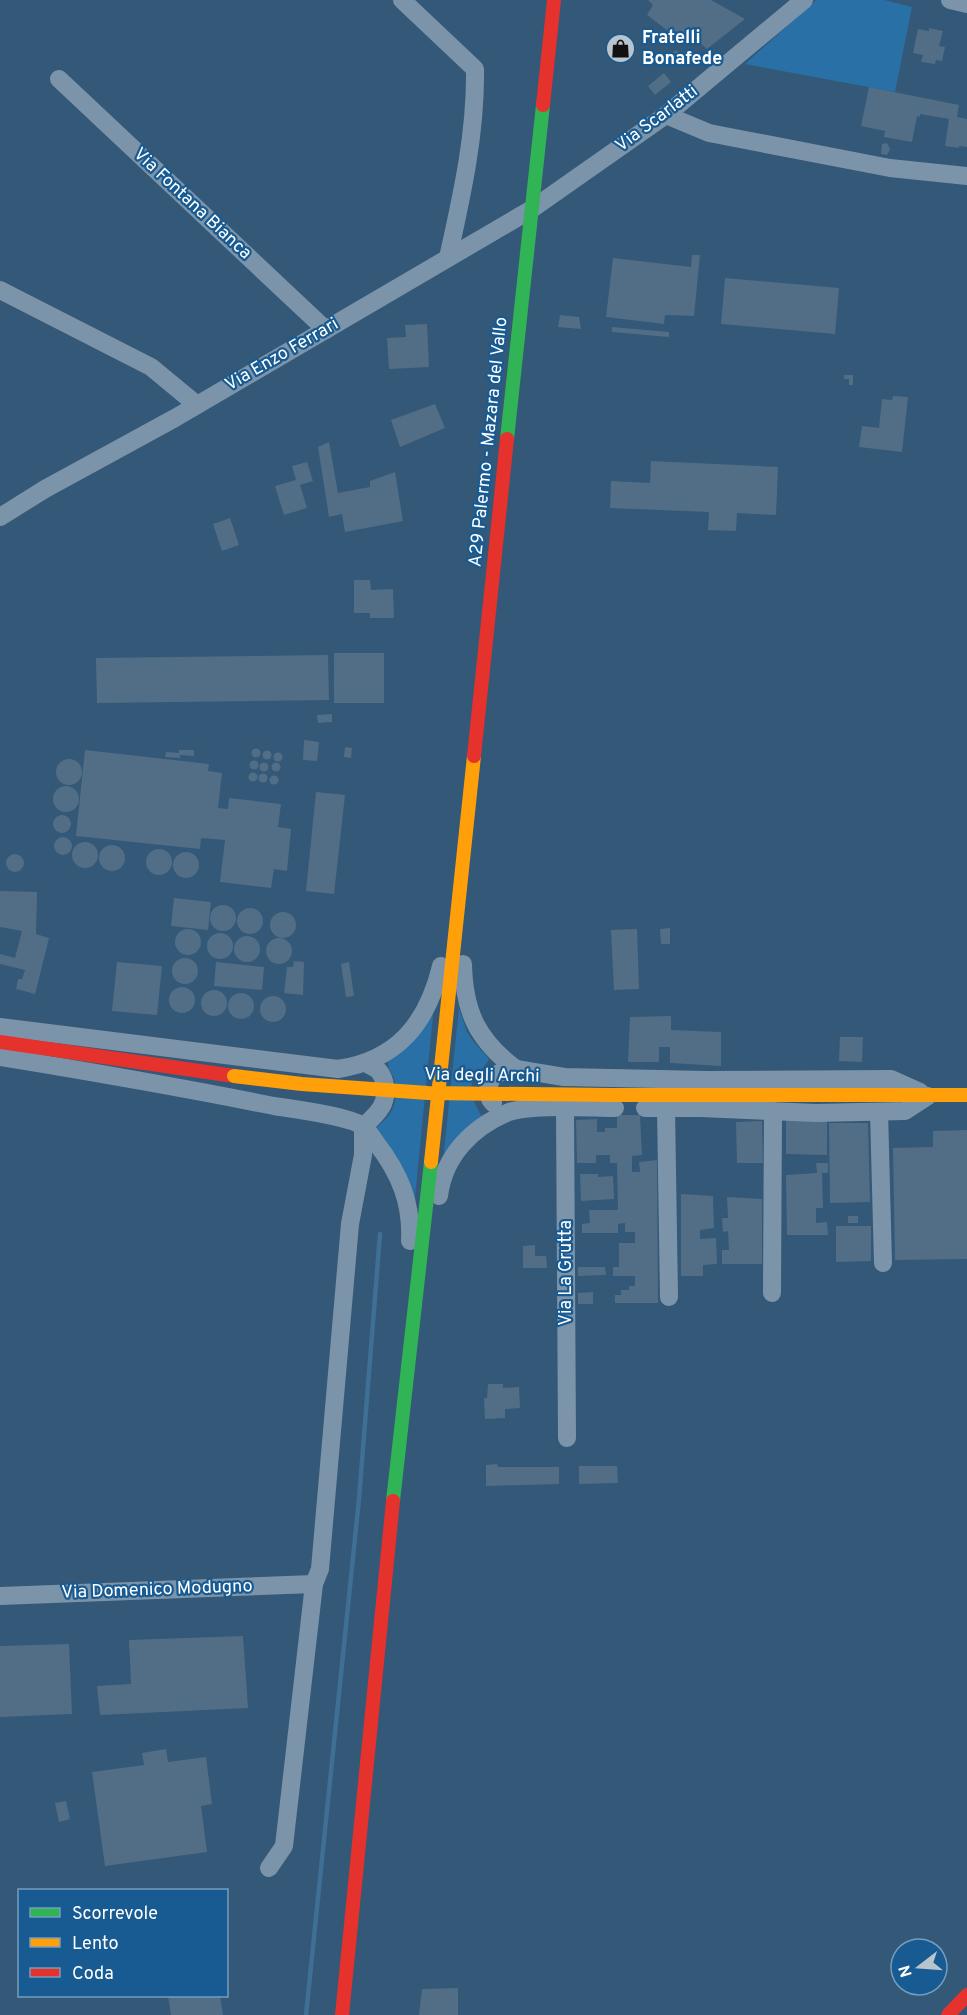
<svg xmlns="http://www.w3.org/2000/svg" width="967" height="2015" viewBox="0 0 967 2015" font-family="Overpass,sans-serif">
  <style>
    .green { fill: #2970a7 }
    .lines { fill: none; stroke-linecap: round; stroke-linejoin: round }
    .stream { stroke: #3f6f95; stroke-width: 4.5 }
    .building { fill: #516e86 }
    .street { stroke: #7c94a9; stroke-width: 18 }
    .fast { stroke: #30b455; stroke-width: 14 }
    .slow { stroke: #ff9f0a; stroke-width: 14 }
    .jam { stroke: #e5322d; stroke-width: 14 }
    .slow-bridge { stroke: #ff9f0a; stroke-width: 14 }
    .labels { text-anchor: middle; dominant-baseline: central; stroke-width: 4.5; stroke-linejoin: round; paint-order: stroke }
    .poi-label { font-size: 18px; font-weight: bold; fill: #fff; stroke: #185b93; text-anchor: start }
    .street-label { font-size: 18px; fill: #fff; stroke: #185b93 }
  </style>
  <rect width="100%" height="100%" fill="#345877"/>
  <g class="green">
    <polygon points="816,0 884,0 912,7 895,92 745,64"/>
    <path d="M459,1008L467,1032L474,1042L489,1059C486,1066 479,1071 475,1077C466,1090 476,1106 482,1117L443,1161Z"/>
    <path d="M432,1013L433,1016L415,1197L374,1133C378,1122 386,1122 391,1112C396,1103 398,1089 394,1079C392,1073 388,1069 388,1062Z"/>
  </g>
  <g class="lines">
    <polyline class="stream" points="306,2015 359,1499 380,1234"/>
  </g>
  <g class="building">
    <polygon points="648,0 711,0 745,19 707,49 691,35 684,43 647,15 653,5"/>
    <polygon points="929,28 943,31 939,46 945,47 942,61 936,60 935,64 921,62 923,55 913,53 918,29 929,31"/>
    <polygon points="676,50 683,57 677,63 670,56"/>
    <polygon points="664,73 671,82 655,95 648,86"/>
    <polygon points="869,87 959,105 957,117 967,119 967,147 959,146 959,148 945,146 949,119 920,114 920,117 917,116 912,142 884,137 885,131 861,126"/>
    <polygon points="887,143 890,149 887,155 881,154 882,144"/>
    <polygon points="692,255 700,255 694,316 665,315 664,324 606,317 613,258 691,267"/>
    <polygon points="725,278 839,288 835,334 721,324"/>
    <polygon points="560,315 579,317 581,329 558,327"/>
    <polygon points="427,324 429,367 389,369 387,338 406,337 405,325"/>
    <polygon points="612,327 669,332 669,337 612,332"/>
    <polygon points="844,375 853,375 853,385 849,385 849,379 844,379"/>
    <polygon points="893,396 908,397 902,452 859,447 862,426 879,428 882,399 892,400"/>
    <polygon points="435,404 445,428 400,447 391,420"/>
    <polygon points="329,442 338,493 370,487 370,481 395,472 403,521 345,532 342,514 329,517 318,447"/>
    <polygon points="651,461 778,467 776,515 737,513 736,531 708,530 709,512 610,508 611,481 650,483"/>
    <polygon points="307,462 313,481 300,485 307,508 284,515 275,486 296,480 292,466"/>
    <polygon points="230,518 239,545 222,551 213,524"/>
    <polygon points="354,580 370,580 371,590 393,589 394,618 370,618 370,613 354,613"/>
    <rect x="334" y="653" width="50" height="50"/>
    <polygon points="328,655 329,700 97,703 96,658"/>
    <polygon points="332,714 332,722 318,723 317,715"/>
    <polygon points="304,740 319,742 317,761 303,760"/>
    <polygon points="345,747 352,748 351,758 344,757"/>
    <circle cx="256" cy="753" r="4.5"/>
    <polygon points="85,750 209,764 208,771 222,773 218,808 228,809 229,798 281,804 278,827 291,829 287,871 274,869 271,888 220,882 225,840 201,838 200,849 76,836"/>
    <polygon points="179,750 194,750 194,756 180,755 180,758 165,757 166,752 179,753"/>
    <circle cx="267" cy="755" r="4.5"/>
    <circle cx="278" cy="757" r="4.5"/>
    <circle cx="69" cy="772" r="13"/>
    <circle cx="254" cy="765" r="4.5"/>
    <circle cx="264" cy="767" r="4.5"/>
    <circle cx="276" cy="767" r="4.5"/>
    <circle cx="253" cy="777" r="4.5"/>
    <circle cx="263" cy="778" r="4.5"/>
    <circle cx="274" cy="780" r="4.5"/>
    <circle cx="66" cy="799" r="13"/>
    <polygon points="316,792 345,795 334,894 306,891"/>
    <circle cx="62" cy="824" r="9"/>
    <circle cx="63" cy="846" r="9"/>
    <circle cx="85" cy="855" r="13"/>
    <circle cx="112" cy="858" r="13"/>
    <circle cx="159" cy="862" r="13"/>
    <circle cx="186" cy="865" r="13"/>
    <circle cx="15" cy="863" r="9"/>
    <polygon points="0,891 37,892 36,934 49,938 35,994 16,989 18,979 22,979 25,970 0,964 0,954 15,958 22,931 0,927"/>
    <polygon points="174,898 211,902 208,930 171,926"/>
    <circle cx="223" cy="918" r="13"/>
    <circle cx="250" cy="921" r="13"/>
    <circle cx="283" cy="925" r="13"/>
    <polygon points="670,928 670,944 661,944 660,929"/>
    <polygon points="637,929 639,989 614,990 611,930"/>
    <circle cx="188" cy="942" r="13"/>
    <circle cx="220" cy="946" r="13"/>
    <circle cx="247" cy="949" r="13"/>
    <circle cx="279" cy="951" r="13"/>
    <circle cx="185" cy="971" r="13"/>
    <polygon points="294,961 304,962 303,995 284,993 287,967 293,967"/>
    <polygon points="117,962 162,966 157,1015 112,1011"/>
    <polygon points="216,962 264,967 262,990 214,986"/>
    <polygon points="349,962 354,996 346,997 341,964"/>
    <circle cx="182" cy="1000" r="13"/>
    <circle cx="214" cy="1003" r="13"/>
    <circle cx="241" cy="1006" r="13"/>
    <circle cx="273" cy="1009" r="13"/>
    <polygon points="671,1016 671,1030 721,1032 721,1066 670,1063 670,1047 659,1047 659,1062 628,1062 630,1017"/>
    <polygon points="840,1037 863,1037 862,1062 839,1061"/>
    <polygon points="617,1115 640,1115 642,1155 632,1156 632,1172 640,1172 639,1162 657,1160 658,1303 615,1303 615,1295 621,1295 621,1290 629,1290 629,1286 635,1286 635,1276 613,1276 613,1267 619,1267 619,1243 635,1243 635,1232 625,1232 625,1223 618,1224 618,1233 582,1233 582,1224 590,1223 589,1210 618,1210 617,1163 610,1163 610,1155 596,1155 596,1163 577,1163 576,1120 597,1119 597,1132 605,1132 605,1128 617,1128"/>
    <polygon points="786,1119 827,1120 827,1155 786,1154"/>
    <polygon points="762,1121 763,1163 737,1163 736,1122"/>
    <polygon points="829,1123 868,1123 870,1202 830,1203"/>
    <polygon points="967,1130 967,1259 895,1260 893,1148 933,1147 933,1131"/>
    <polygon points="816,1163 828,1163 828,1173 822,1173 823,1208 816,1208 816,1223 827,1222 828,1235 787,1235 786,1175 817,1173"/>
    <polygon points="580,1174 598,1174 598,1177 613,1176 614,1199 581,1201"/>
    <polygon points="681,1194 713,1196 714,1228 700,1230 700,1239 716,1238 717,1264 703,1265 703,1276 681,1276"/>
    <polygon points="727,1197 762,1199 762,1264 722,1264 722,1250 729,1250 728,1231 723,1232 722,1218 728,1218"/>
    <rect x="848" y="1216" width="10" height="7"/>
    <polygon points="836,1226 871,1226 871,1261 836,1262"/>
    <polygon points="535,1245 535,1256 546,1256 547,1268 523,1268 523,1246"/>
    <polygon points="578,1267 605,1267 606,1275 578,1276"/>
    <polygon points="593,1292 593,1304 578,1304 578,1293"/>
    <polygon points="488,1384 503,1384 503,1388 519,1387 520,1408 505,1409 505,1418 485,1419 484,1398 487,1398"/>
    <polygon points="497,1464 498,1467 559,1467 559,1484 486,1486 486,1465"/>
    <polygon points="579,1466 617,1466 618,1483 579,1484"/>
    <polygon points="243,1636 248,1708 100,1715 97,1686 131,1684 129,1640"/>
    <polygon points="69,1644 72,1714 0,1717 0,1646"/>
    <polygon points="166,1749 168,1762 206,1757 212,1804 201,1806 207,1852 105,1866 92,1772 144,1765 142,1753"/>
    <polygon points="66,1801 70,1819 59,1822 55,1803"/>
    <polygon points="458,1988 458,2015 419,2015 422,1989"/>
    <polygon points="168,1996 220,1996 223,2015 171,2015"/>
  </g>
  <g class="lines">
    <g class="street">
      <path d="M402,0L475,69C476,133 462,195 448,258"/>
      <polyline points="950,0 967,4"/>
      <polyline points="59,79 326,330"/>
      <polyline points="666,115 709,133 890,168 967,176"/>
      <polyline points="0,290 151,367 197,405"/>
      <polyline points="0,517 45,489 175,418 532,209 666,115 804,0"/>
      <path d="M463,964C464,1011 477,1040 516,1069"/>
      <path d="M0,1027L338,1069C397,1060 427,1024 441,966"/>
      <path d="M0,1057C92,1072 183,1088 274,1106C294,1109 348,1116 363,1126C368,1130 373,1139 377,1144C400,1174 412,1203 410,1241"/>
      <polyline points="493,1103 490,1099 488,1088 492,1077 501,1072 516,1069 564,1077 706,1080 891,1079 920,1092"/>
      <polyline points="565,1107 567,1438"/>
      <polyline points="645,1108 701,1108 816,1113 905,1111 928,1096"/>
      <polyline points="666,1108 669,1297"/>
      <polyline points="879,1112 883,1263"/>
      <path d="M439,1196C444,1156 472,1127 509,1112C532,1104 589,1108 615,1108"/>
      <polyline points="772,1293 773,1111"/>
      <polyline points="0,1596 314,1584"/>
      <path d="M269,1868L284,1846L314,1584L320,1569L350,1224L363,1155V1127C377,1114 388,1105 385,1085C384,1080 382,1075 379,1071C376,1068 370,1066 366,1063"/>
    </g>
    <g class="fast">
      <polyline points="507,439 543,105"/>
      <polyline points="393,1501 431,1162"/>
    </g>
    <g class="slow">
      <polyline points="612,1095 967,1095"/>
      <polyline points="431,1162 474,756"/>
    </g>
    <g class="jam">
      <polyline points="543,105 554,0"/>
      <polyline points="474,756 507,439"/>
      <polyline points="0,1042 234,1076"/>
      <polyline points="342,2015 393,1501"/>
      <polyline points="948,2015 967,1995"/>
    </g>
    <polyline class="slow-bridge" points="234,1076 302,1084 428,1093 612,1095"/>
  </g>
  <defs>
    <symbol id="shop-disc" viewBox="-11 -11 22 22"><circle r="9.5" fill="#b8c5cf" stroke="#185b93"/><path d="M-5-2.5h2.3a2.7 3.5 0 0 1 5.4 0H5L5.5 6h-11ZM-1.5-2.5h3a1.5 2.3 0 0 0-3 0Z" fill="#111"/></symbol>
  </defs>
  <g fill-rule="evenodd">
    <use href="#shop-disc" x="604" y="32" width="33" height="33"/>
  </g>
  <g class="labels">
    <g class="poi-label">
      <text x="642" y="38">Fratelli<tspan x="642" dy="21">Bonafede</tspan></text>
    </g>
    <g class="street-label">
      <text transform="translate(657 119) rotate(-37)">Via Scarlatti</text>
      <text transform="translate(192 204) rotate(43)">Via Fontana Bianca</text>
      <text transform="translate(282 355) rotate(-30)">Via Enzo Ferrari</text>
      <text transform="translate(489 442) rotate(-84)">A29 Palermo - Mazara del Vallo</text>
      <text transform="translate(482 1076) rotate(1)">Via degli Archi</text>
      <text transform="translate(566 1273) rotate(-90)">Via La Grutta</text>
      <text transform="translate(157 1590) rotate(-2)">Via Domenico Modugno</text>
    </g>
  </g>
  <rect x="18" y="1889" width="210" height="108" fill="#185b93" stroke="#749dbe" stroke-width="1.5"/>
  <rect x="30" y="1908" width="30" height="9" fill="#30b455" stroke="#749dbe" stroke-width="1.5"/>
  <text x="72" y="1919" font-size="18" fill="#ffffff">Scorrevole</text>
  <rect x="30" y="1938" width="30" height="9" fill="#ff9f0a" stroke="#749dbe" stroke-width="1.5"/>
  <text x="72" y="1949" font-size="18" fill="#ffffff">Lento</text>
  <rect x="30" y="1968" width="30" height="9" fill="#e5322d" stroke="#749dbe" stroke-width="1.5"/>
  <text x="72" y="1979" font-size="18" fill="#ffffff">Coda</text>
  <g transform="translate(919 1967) rotate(253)"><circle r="28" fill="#185b93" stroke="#749dbe" stroke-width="1.5"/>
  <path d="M0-4.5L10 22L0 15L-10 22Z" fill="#b8c5cf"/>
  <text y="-9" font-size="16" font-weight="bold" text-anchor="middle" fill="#ffffff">N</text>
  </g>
</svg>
